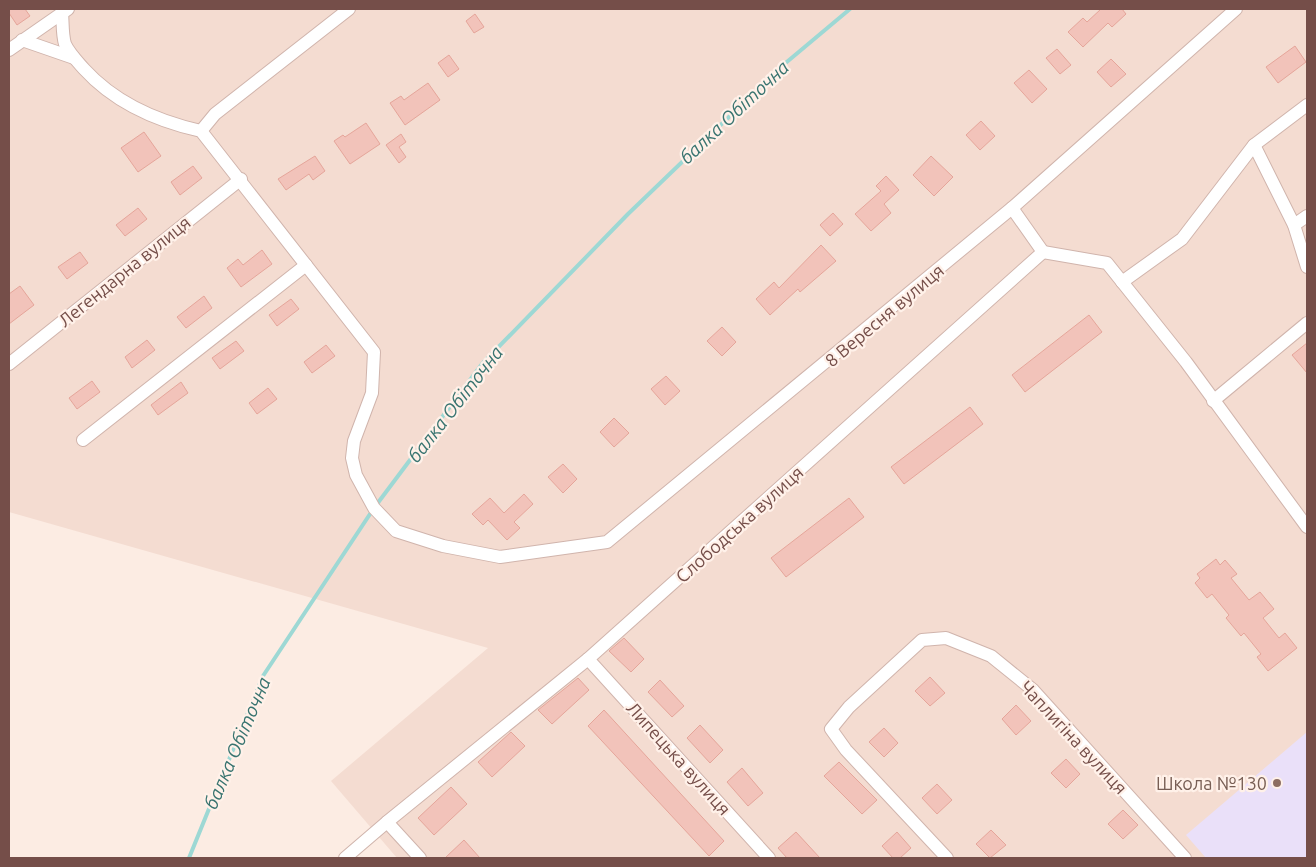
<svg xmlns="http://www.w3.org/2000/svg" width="1316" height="867" viewBox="0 0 1316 867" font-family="Ubuntu,sans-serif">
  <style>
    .residential { fill: #f4dcd1 }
    .education { fill: #eae0f9 }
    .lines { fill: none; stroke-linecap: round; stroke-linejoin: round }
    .stream { stroke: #9dd8d4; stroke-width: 4 }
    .building { fill: #f2c3ba; stroke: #e5a59a }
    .minor-casing { stroke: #d0b4ac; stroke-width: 14 }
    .minor { stroke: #fff; stroke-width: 12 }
    .education-dot { fill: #8d6e63; stroke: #fff1e9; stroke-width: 2 }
    .labels { text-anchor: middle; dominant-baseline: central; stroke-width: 4.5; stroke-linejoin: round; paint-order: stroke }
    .street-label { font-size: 18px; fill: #754e49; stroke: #fff1e9 }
    .education-label { font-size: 18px; fill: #785e54; stroke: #fff1e9; text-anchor: end }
    .water-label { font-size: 19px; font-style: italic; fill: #397470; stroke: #fff1e9 }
  </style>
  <rect width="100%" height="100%" fill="#fcece3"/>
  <polygon class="residential" points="9,9 1307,9 1307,858 397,858 331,781 488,648 9,512"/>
  <polygon class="education" points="1307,732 1307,858 1206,858 1186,835"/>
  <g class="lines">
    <polyline class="stream" points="189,858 263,676 374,508 482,364 628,214 782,66 850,9"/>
  </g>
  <g class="building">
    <polygon points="9,9 25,9 30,16 17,25 9,13"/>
    <polygon points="1101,9 1122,9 1126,14 1112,27 1108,23 1083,47 1068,32 1083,18 1087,22"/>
    <polygon points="475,14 484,27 474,33 466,21"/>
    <polygon points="1295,46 1306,62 1278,83 1266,67"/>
    <polygon points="1057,49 1071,65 1060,74 1046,58"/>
    <polygon points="449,55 459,69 448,77 438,63"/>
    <polygon points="1111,59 1126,74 1111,87 1097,72"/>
    <polygon points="1029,70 1047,89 1032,103 1014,83"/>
    <polygon points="428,83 440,100 405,125 390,103 401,96 404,100"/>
    <polygon points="981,121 995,136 980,150 966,135"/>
    <polygon points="366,123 380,144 350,164 334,141 343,135 345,137"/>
    <polygon points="144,132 161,156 138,172 121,148"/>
    <polygon points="401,134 406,142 399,147 406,157 399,163 386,145"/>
    <polygon points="315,156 325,171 313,180 309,174 286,190 278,179"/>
    <polygon points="931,156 953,177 934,196 913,175"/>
    <polygon points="193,166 202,178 180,195 171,182"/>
    <polygon points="886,176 899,190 884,204 891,213 871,231 855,214 881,191 876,186"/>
    <polygon points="138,208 147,219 125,236 116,225"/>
    <polygon points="833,213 843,224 830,236 820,225"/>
    <polygon points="821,245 836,261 800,292 798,289 770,315 756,299 774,282 779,288"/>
    <polygon points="262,250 272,264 241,287 227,268 238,259 243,265"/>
    <polygon points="80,252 88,263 67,279 58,267"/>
    <polygon points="20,286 34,305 9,324 9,294"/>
    <polygon points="204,296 212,308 186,328 177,317"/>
    <polygon points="291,299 299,309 277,326 269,315"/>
    <polygon points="1089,315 1102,332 1025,392 1012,375"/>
    <polygon points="722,327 736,342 722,356 707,341"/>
    <polygon points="147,340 155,350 132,368 125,357"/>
    <polygon points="236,341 244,351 220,369 212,358"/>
    <polygon points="1307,343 1307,373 1292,355"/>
    <polygon points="326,345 335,356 312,373 304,362"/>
    <polygon points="666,376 680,391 665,405 651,389"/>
    <polygon points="92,381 100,392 77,409 69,398"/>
    <polygon points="181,382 188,393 158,415 151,405"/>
    <polygon points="268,388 277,399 257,414 249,403"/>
    <polygon points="970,407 983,424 904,484 891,467"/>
    <polygon points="614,418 629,433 614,447 600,432"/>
    <polygon points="563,464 577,479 563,493 548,477"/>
    <polygon points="524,494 533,504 514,522 520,528 507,540 488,520 483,525 472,514 490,498 504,513"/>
    <polygon points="849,498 864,517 786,577 771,558"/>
    <polygon points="1216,559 1220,565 1225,560 1237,574 1231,578 1249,600 1260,592 1274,609 1263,618 1279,638 1285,633 1297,648 1268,671 1257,657 1261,654 1244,633 1241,636 1226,618 1229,615 1212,594 1207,598 1195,583 1200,578 1197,574"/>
    <polygon points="624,638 644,659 631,672 609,651"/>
    <polygon points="930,677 945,693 930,706 915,691"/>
    <polygon points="578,678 589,690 552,724 538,710"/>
    <polygon points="660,680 684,706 672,717 648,692"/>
    <polygon points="1016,705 1031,721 1016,735 1002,719"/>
    <polygon points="604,710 724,841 709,856 588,726"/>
    <polygon points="700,725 723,750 710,763 687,738"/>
    <polygon points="884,728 898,743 884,757 869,742"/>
    <polygon points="511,732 525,746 492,777 478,762"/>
    <polygon points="1066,759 1080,774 1066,788 1051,773"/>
    <polygon points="839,762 877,800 862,814 824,776"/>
    <polygon points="742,768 763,793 748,806 727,782"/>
    <polygon points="937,784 952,800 937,814 922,798"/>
    <polygon points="451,787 467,804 434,835 418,818"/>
    <polygon points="1123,810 1138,825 1123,839 1108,824"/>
    <polygon points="991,830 1006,845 990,858 976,844"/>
    <polygon points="796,832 820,858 787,858 778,848"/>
    <polygon points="897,832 911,848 900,858 893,858 882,846"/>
    <polygon points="464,840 480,858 445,858"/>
  </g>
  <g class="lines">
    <defs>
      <g id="minor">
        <path d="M62,13C63,23 62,34 65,44C69,53 77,61 84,69C115,103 156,121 201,131L374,352L372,393L354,441L352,458L356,475L374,508L396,531L443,546L500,557L607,542L1012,208L1236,9"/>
        <polyline points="22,40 74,58"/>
        <polyline points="9,50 68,9"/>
        <polyline points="201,131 215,114 349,9"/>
        <polyline points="1254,145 1294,225 1307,267"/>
        <polyline points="1294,225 1307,216"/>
        <polyline points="1043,252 1107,263 1186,362 1307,527"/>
        <polyline points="1122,282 1182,239 1254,145 1307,105"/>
        <polyline points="9,364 241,179"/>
        <polyline points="1213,401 1307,323"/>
        <polyline points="83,440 306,265"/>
        <polyline points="588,659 769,858"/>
        <polyline points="387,822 420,858"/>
        <polyline points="345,858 387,822 588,659 1043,252 1012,208"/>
        <polyline points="947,858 846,750 831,729 849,707 922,640 946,638 991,656 1033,690 1185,858"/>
      </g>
    </defs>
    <use href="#minor" class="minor-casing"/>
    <use href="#minor" class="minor"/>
  </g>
  <circle class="education-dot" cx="1277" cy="783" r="5"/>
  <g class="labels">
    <g class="street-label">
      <text transform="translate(124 271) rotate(-39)">Легендарна вулиця</text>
      <text transform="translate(884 315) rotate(-40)">8 Вересня вулиця</text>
      <text transform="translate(739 524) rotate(-42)">Слободська вулиця</text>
      <text transform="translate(1074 737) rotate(47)">Чаплигіна вулиця</text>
      <text transform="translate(679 758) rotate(48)">Липецька вулиця</text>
    </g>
    <g class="education-label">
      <text x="1267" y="783">Школа №130</text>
    </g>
    <g class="water-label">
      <text transform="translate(734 112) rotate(-43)">балка Обіточна</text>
      <text transform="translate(455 404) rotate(-52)">балка Обіточна</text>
      <text transform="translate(237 743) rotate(-67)">балка Обіточна</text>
    </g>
  </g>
  <rect width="1316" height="867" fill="none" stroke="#754e49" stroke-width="20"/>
</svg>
